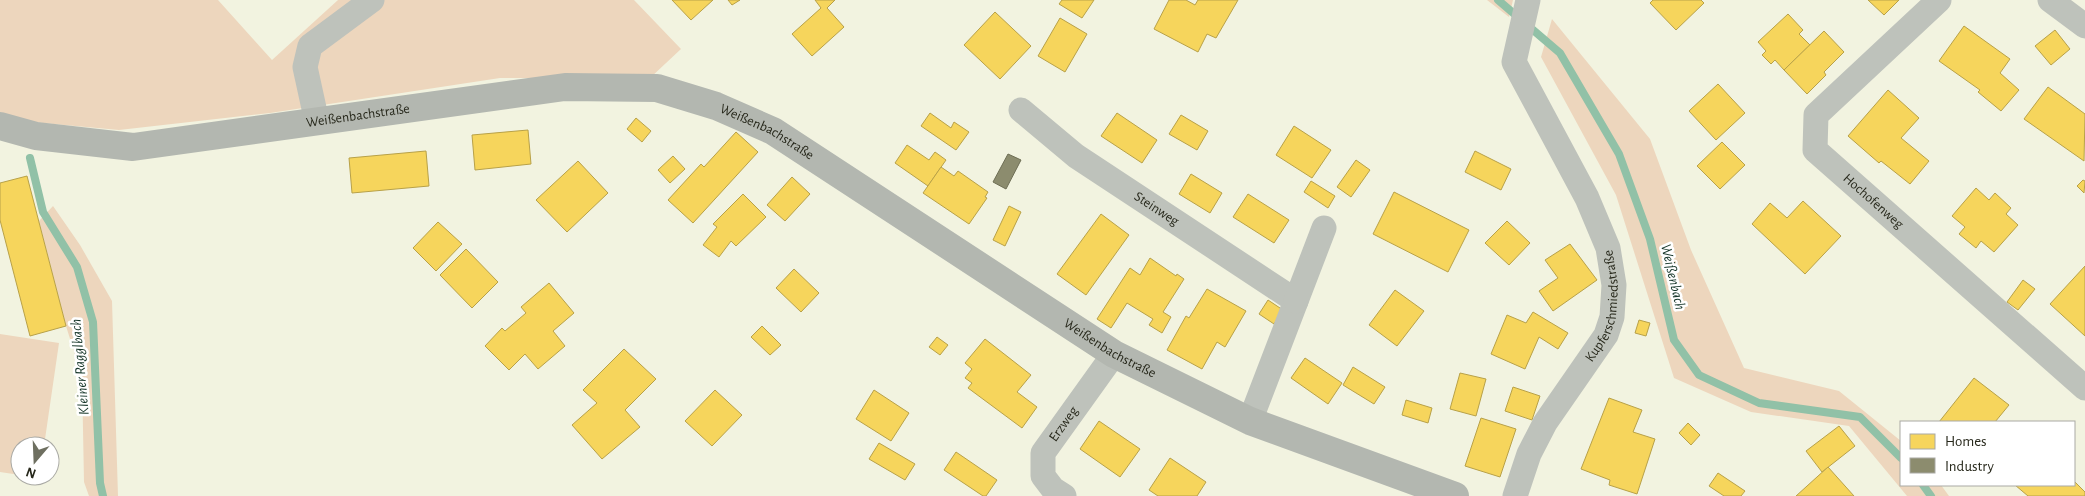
<svg xmlns="http://www.w3.org/2000/svg" width="2085" height="496" viewBox="0 0 2085 496" font-family="'Alegreya Sans',sans-serif">
  <style>
    .green { fill: #edd6bd }
    .homes { fill: #f6d55c; stroke: #b8a148 }
    .industry { fill: #8c8c6e; stroke: #6e6e55 }
    .lines { fill: none; stroke-linecap: round; stroke-linejoin: round }
    .stream { stroke: #91c1a7; stroke-width: 8 }
    .minor { stroke: #bec2bb; stroke-width: 25 }
    .secondary { stroke: #b3b7b0; stroke-width: 28 }
    .labels { text-anchor: middle; dominant-baseline: central; stroke-width: 5; stroke-linejoin: round; paint-order: stroke }
    .street-label { font-size: 14px; fill: #27281b; stroke: #fff }
    .water-label { font-size: 15px; font-style: italic; fill: #163629; stroke: #fff }
  </style>
  <rect width="100%" height="100%" fill="#f2f3e0"/>
  <g class="green">
    <polygon points="0,0 218,0 272,60 338,0 634,0 681,49 650,78 500,78 270,113 119,130 21,121 0,114"/>
    <polygon points="1487,0 1513,0 1509,17"/>
    <polygon points="1552,19 1650,139 1691,250 1744,368 1839,391 1901,441 1901,485 1941,485 1949,496 1907,496 1849,426 1751,412 1674,378 1616,195 1541,57"/>
    <polygon points="53,206 80,245 112,301 118,496 89,496 84,482 82,377 66,326 39,221"/>
    <polygon points="0,334 59,343 44,446 20,446 20,475 0,472"/>
  </g>
  <g class="homes">
    <polygon points="672,0 713,0 691,20"/>
    <polygon points="728,0 740,0 732,5"/>
    <polygon points="815,0 835,0 827,8 844,27 812,56 792,34 821,8"/>
    <polygon points="1062,0 1094,0 1082,18 1059,4"/>
    <polygon points="1169,0 1186,0 1195,5 1198,0 1238,0 1216,38 1207,34 1198,52 1154,29"/>
    <polygon points="1653,0 1701,0 1704,3 1676,30 1650,3"/>
    <polygon points="1868,0 1899,0 1884,15"/>
    <polygon points="995,12 1031,46 1000,79 964,45"/>
    <polygon points="1788,14 1803,30 1799,34 1810,45 1784,70 1775,60 1771,64 1762,55 1766,51 1758,42"/>
    <polygon points="1060,18 1087,34 1065,72 1038,56"/>
    <polygon points="1964,26 2010,59 2000,73 2019,90 2001,111 1978,92 1980,90 1939,61"/>
    <polygon points="2055,30 2070,49 2051,65 2035,46"/>
    <polygon points="1824,31 1844,52 1824,72 1826,75 1807,94 1784,70"/>
    <polygon points="1718,84 1745,113 1716,140 1689,111"/>
    <polygon points="2048,87 2085,114 2084,161 2024,119"/>
    <polygon points="1888,90 1919,118 1901,138 1929,161 1910,184 1881,161 1879,163 1848,136"/>
    <polygon points="930,113 951,128 954,122 969,132 956,150 921,126"/>
    <polygon points="1117,113 1157,140 1142,163 1101,136"/>
    <polygon points="1181,115 1208,131 1197,150 1169,134"/>
    <polygon points="636,118 651,131 642,142 627,129"/>
    <polygon points="1294,126 1331,150 1312,178 1276,155"/>
    <polygon points="528,130 531,164 475,170 472,135"/>
    <polygon points="736,132 758,152 693,223 668,200 701,164 704,167"/>
    <polygon points="1722,142 1745,165 1720,189 1697,166"/>
    <polygon points="907,145 929,160 935,152 946,160 928,186 895,163"/>
    <polygon points="426,151 429,186 352,193 349,158"/>
    <polygon points="1475,151 1511,169 1501,190 1465,172"/>
    <polygon points="673,156 685,169 670,183 658,170"/>
    <polygon points="1356,160 1370,170 1351,197 1337,187"/>
    <polygon points="578,161 608,193 567,232 536,200"/>
    <polygon points="941,167 954,176 958,171 988,192 985,197 987,198 969,224 923,193"/>
    <polygon points="1191,174 1222,193 1210,213 1179,194"/>
    <polygon points="27,176 66,326 30,336 0,220 0,183"/>
    <polygon points="792,177 810,194 785,221 767,205"/>
    <polygon points="2083,180 2085,181 2084,193 2077,186"/>
    <polygon points="1311,181 1335,196 1328,208 1304,192"/>
    <polygon points="1976,188 1989,200 1995,193 2011,208 2006,214 2018,225 1994,252 1981,241 1976,248 1959,234 1965,227 1952,216"/>
    <polygon points="1394,192 1469,230 1448,272 1373,234"/>
    <polygon points="743,194 766,217 736,246 731,241 719,257 703,245 717,227 713,224"/>
    <polygon points="1248,194 1289,220 1274,243 1233,217"/>
    <polygon points="1803,201 1841,236 1805,274 1752,224 1770,203 1787,218"/>
    <polygon points="1009,206 1021,212 1005,246 993,240"/>
    <polygon points="1101,214 1129,235 1086,295 1057,274"/>
    <polygon points="1507,221 1530,243 1509,265 1485,243"/>
    <polygon points="438,222 462,244 436,271 413,248"/>
    <polygon points="1570,244 1597,280 1553,311 1539,291 1558,278 1545,260"/>
    <polygon points="466,249 498,282 472,308 440,275"/>
    <polygon points="1150,258 1176,276 1177,274 1184,279 1163,312 1171,317 1162,333 1149,325 1153,319 1127,303 1111,328 1097,319 1130,268 1140,275"/>
    <polygon points="2085,266 2085,336 2050,304"/>
    <polygon points="794,269 819,293 801,312 776,288"/>
    <polygon points="2023,280 2035,289 2018,310 2007,302"/>
    <polygon points="549,283 574,313 553,331 565,346 538,369 525,354 509,370 485,346 502,328 505,331 526,313 521,307"/>
    <polygon points="1207,289 1246,311 1225,347 1217,342 1202,369 1167,350 1186,316 1189,318"/>
    <polygon points="1395,290 1424,311 1397,346 1369,325"/>
    <polygon points="1268,300 1283,310 1274,324 1259,314"/>
    <polygon points="1533,312 1568,333 1558,349 1539,337 1525,369 1491,354 1507,315 1526,323"/>
    <polygon points="1639,320 1650,323 1646,336 1635,333"/>
    <polygon points="762,326 781,345 770,355 751,337"/>
    <polygon points="937,337 948,345 940,355 929,347"/>
    <polygon points="985,339 1031,375 1017,392 1037,407 1022,428 968,388 972,383 965,378 972,369 965,363"/>
    <polygon points="624,349 656,379 625,410 640,427 602,459 572,425 597,403 583,390"/>
    <polygon points="1305,358 1342,383 1328,404 1291,378"/>
    <polygon points="1353,367 1385,387 1374,404 1343,385"/>
    <polygon points="1460,373 1486,379 1476,416 1450,409"/>
    <polygon points="1974,378 2009,405 1995,422 1939,422"/>
    <polygon points="1513,387 1540,396 1532,420 1505,411"/>
    <polygon points="715,390 742,415 712,446 685,421"/>
    <polygon points="874,390 909,413 891,441 856,419"/>
    <polygon points="1609,398 1642,410 1633,432 1655,439 1637,494 1609,485 1610,480 1581,469"/>
    <polygon points="1406,400 1432,408 1428,423 1402,415"/>
    <polygon points="1481,418 1516,429 1500,477 1465,466"/>
    <polygon points="1099,421 1140,449 1120,477 1080,449"/>
    <polygon points="1688,423 1700,435 1691,445 1679,433"/>
    <polygon points="1839,426 1855,446 1822,472 1806,451"/>
    <polygon points="879,443 915,464 905,480 869,459"/>
    <polygon points="956,452 997,480 986,496 983,496 944,470"/>
    <polygon points="1170,458 1206,482 1197,496 1158,496 1149,490"/>
    <polygon points="1828,467 1854,496 1796,496"/>
    <polygon points="1718,473 1745,491 1741,496 1724,496 1709,486"/>
    <polygon points="2074,481 2085,492 2085,496 2028,496 2015,485 2074,485"/>
  </g>
  <polygon class="industry" points="1008,154 1021,160 1006,189 993,182"/>
  <g class="lines">
    <g class="stream">
      <polyline points="1498,0 1560,53 1619,154 1650,239 1674,340 1699,375 1759,403 1860,417 1901,458"/>
      <polyline points="30,158 43,212 77,267 93,322 100,483 103,496"/>
      <polyline points="1923,485 1931,496"/>
    </g>
    <g class="minor">
      <path id="s1" d="M1939,0L1816,115L1815,150L2085,388"/>
      <polyline points="2050,0 2085,26"/>
      <path id="s2" d="M1021,110L1076,156L1296,301L1250,421"/>
      <polyline points="317,122 305,67 310,46 372,0"/>
      <polyline points="1296,301 1324,228"/>
      <path id="s3" d="M1064,496L1053,489L1043,476V453L1114,354"/>
      <path id="s4" d="M1515,496L1529,454L1545,423L1606,335L1612,317L1614,285L1608,248L1587,198L1514,62L1528,0"/>
    </g>
    <path class="secondary" id="s5" d="M0,126L36,136L133,147L565,87L657,88L716,106L773,131L1114,354L1250,421L1455,496"/>
  </g>
  <g class="labels">
    <g class="street-label">
      <text stroke="none"><textPath href="#s5" startOffset="362">Weißenbachstraße</textPath></text>
      <text stroke="none"><textPath href="#s5" startOffset="782">Weißenbachstraße</textPath></text>
      <text stroke="none"><textPath href="#s1" startOffset="281">Hochofenweg</textPath></text>
      <text stroke="none"><textPath href="#s2" startOffset="168">Steinweg</textPath></text>
      <text stroke="none"><textPath href="#s4" startOffset="214">Kupferschmiedstraße</textPath></text>
      <text stroke="none"><textPath href="#s5" startOffset="1188">Weißenbachstraße</textPath></text>
      <text stroke="none"><textPath href="#s3" startOffset="88">Erzweg</textPath></text>
    </g>
    <g class="water-label">
      <text transform="translate(1673 277) rotate(77)">Weißenbach</text>
      <text transform="translate(80 367) rotate(-95)">Kleiner Ragglbach</text>
    </g>
  </g>
  <rect x="1900" y="421" width="175" height="65" fill="#ffffff" stroke="#a9a9a4"/>
  <rect x="1910" y="434" width="25" height="15" fill="#f6d55c" stroke="#a9a9a4"/>
  <text x="1945" y="446" font-size="15" fill="#27281b">Homes</text>
  <rect x="1910" y="458" width="25" height="15" fill="#8c8c6e" stroke="#a9a9a4"/>
  <text x="1945" y="471" font-size="15" fill="#27281b">Industry</text>
  <g transform="translate(35 461) rotate(199)"><circle r="24" fill="#ffffff" stroke="#a9a9a4"/>
  <path d="M0-4L9 19L0 12L-9 19Z" fill="#6e6f60"/>
  <text y="-8" font-size="14" font-weight="bold" text-anchor="middle" fill="#27281b">N</text>
  </g>
</svg>
